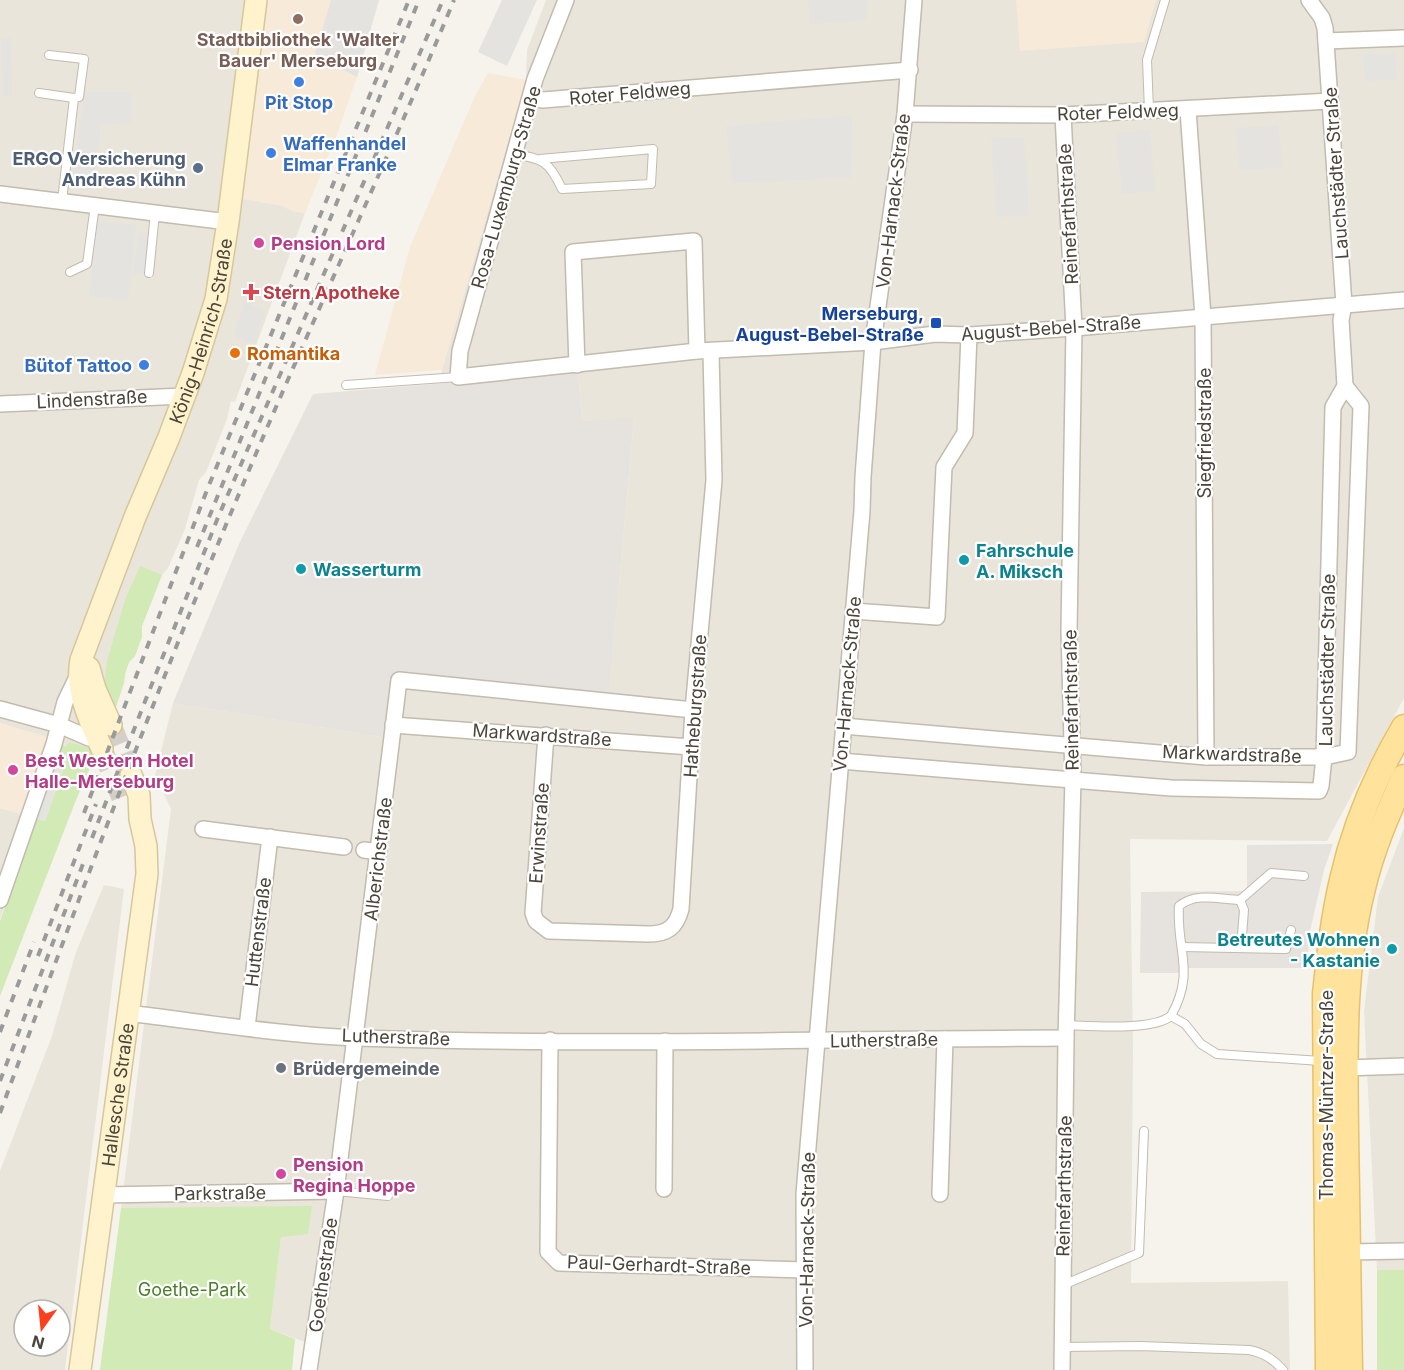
<svg xmlns="http://www.w3.org/2000/svg" width="1404" height="1370" viewBox="0 0 1404 1370" font-family="Inter,sans-serif">
  <style>
    .residential { fill: #eae5da; fill-rule: evenodd }
    .commercial { fill: #f7ead8 }
    .industrial { fill: #e6e2dd }
    .green { fill: #d2eab5 }
    .parking { fill: #e5e3e0 }
    .lines { fill: none; stroke-linecap: round; stroke-linejoin: round }
    .secondary-tunnel { stroke: #d4d0c8; stroke-width: 21; stroke-dasharray: 21 10; stroke-linecap: butt }
    .service-casing { stroke: #c2bbae; stroke-width: 10 }
    .minor-casing { stroke: #c2bbae; stroke-width: 18 }
    .secondary-casing { stroke: #d6c79b; stroke-width: 24 }
    .primary-casing { stroke: #e6c16a; stroke-width: 27 }
    .service { stroke: #fff; stroke-width: 8 }
    .minor { stroke: #fff; stroke-width: 15 }
    .secondary { stroke: #fff3cd; stroke-width: 21 }
    .primary { stroke: #ffe39c; stroke-width: 24 }
    .rail { stroke: #9a9a9a; stroke-width: 4; stroke-dasharray: 8 8; stroke-linecap: butt }
    .education-dot { fill: #8d6e63; stroke: #fff; stroke-width: 2 }
    .shop-dot { fill: #3f7fe0; stroke: #fff; stroke-width: 2 }
    .service-dot { fill: #5c6f8a; stroke: #fff; stroke-width: 2 }
    .hotel-dot { fill: #d1479c; stroke: #fff; stroke-width: 2 }
    .health-dot { fill: #e0444e; stroke: #fff; stroke-width: 2 }
    .transit-dot { fill: #1a4fb4; stroke: #fff; stroke-width: 2 }
    .food-dot { fill: #e8710a; stroke: #fff; stroke-width: 2 }
    .culture-dot { fill: #0f9aa8; stroke: #fff; stroke-width: 2 }
    .worship-dot { fill: #6b7280; stroke: #fff; stroke-width: 2 }
    .labels { text-anchor: middle; dominant-baseline: central; stroke-width: 4.5; stroke-linejoin: round; paint-order: stroke }
    .education-label { font-size: 18px; font-weight: bold; fill: #785e54; stroke: #fff }
    .street-label { font-size: 18px; fill: #4b4439; stroke: #fff }
    .shop-label { font-size: 18px; font-weight: bold; fill: #366cbe; stroke: #fff }
    .service-label { font-size: 18px; font-weight: bold; fill: #4e5e75; stroke: #fff; text-anchor: end }
    .hotel-label { font-size: 18px; font-weight: bold; fill: #b23c85; stroke: #fff; text-anchor: start }
    .health-label { font-size: 18px; font-weight: bold; fill: #be3a42; stroke: #fff; text-anchor: start }
    .transit-label { font-size: 18px; font-weight: bold; fill: #164399; stroke: #fff; text-anchor: end }
    .food-label { font-size: 18px; font-weight: bold; fill: #c56008; stroke: #fff; text-anchor: start }
    .culture-label { font-size: 18px; font-weight: bold; fill: #0d838f; stroke: #fff; text-anchor: start }
    .worship-label { font-size: 18px; font-weight: bold; fill: #5b616d; stroke: #fff; text-anchor: start }
    .park-label { font-size: 18px; fill: #4a7f2a; stroke: #fff }
  </style>
  <rect width="100%" height="100%" fill="#f6f3ec"/>
  <g class="residential">
    <polygon points="0,0 263,0 259,202 280,205 293,211 305,213 235,402 231,401 227,419 206,472 199,480 185,529 168,568 162,575 142,626 142,637 135,656 129,662 125,674 124,683 96,754 68,743 65,747 49,738 0,723"/>
    <polygon points="546,0 1404,0 1404,698 1327,841 1130,839 1133,1050 1131,1283 1288,1281 1290,1370 318,1370 321,1348 270,1329 281,1236 121,1208 171,809 155,775 173,703 387,738 396,676 609,694 634,419 582,421 578,372 438,383 526,80 527,50"/>
    <polygon points="0,808 36,818 0,919"/>
    <polygon points="1404,828 1404,1270 1377,1270 1364,1011 1378,897"/>
    <path d="M104,885L124,889L65,1370H0V1171L52,1036L76,952ZM24,1310H60V1346H24Z"/>
  </g>
  <g class="commercial">
    <polygon points="263,0 379,0 357,77 336,137 305,213 293,211 280,205 236,198"/>
    <polygon points="1016,0 1156,0 1144,42 1020,51"/>
    <polygon points="488,73 526,80 442,370 375,375 410,247 475,96"/>
    <polygon points="0,723 49,738 62,744 59,752 68,755 45,821 0,808"/>
  </g>
  <g class="industrial">
    <polygon points="578,372 582,421 634,418 609,695 396,676 387,738 173,703 239,544 313,394"/>
    <polygon points="1333,844 1324,870 1310,931 1307,968 1181,968 1180,973 1140,973 1141,892 1247,891 1247,845"/>
  </g>
  <g class="green">
    <polygon points="140,566 162,575 142,626 142,637 135,656 129,662 125,674 124,683 114,713 104,691 107,661 125,600"/>
    <polygon points="69,742 90,748 96,754 76,800 0,996 0,921 36,818 45,821 68,756 59,752 62,744 65,747"/>
    <polygon points="312,1206 308,1234 281,1237 270,1329 295,1339 292,1370 100,1370 121,1208"/>
    <rect x="1377" y="1270" width="27" height="100"/>
  </g>
  <g class="parking">
    <polygon points="331,0 379,0 357,77 336,66 313,60"/>
    <polygon points="502,0 537,0 507,66 478,52"/>
    <polygon points="808,0 867,0 866,20 810,24"/>
    <polygon points="1,38 11,38 12,96 2,96"/>
    <polygon points="1395,53 1397,80 1365,81 1363,54"/>
    <polygon points="84,92 131,92 131,123 101,125 93,190 71,187"/>
    <polygon points="852,115 851,178 732,183 726,126"/>
    <polygon points="1278,125 1283,167 1240,171 1236,128"/>
    <polygon points="1150,130 1155,191 1122,194 1116,133"/>
    <polygon points="1024,137 1029,215 996,217 991,138"/>
    <polygon points="97,220 136,225 128,301 89,296"/>
    <polygon points="138,232 150,234 146,275 133,274"/>
    <polygon points="244,301 265,312 255,344 234,336"/>
    <polygon points="59,752 68,755 45,821 36,818"/>
  </g>
  <g class="lines">
    <g class="secondary-tunnel">
      <polyline points="111,725 131,775"/>
      <polyline points="102,749 122,798"/>
    </g>
    <defs>
      <g id="service">
        <polyline points="49,55 84,59 79,97 74,98"/>
        <polyline points="39,93 74,98 62,201"/>
        <polyline points="1149,110 1147,60 1165,0"/>
        <path d="M515,154C543,159 549,161 562,189L651,184L653,149L540,159"/>
        <polyline points="70,272 87,264 95,205"/>
        <polyline points="149,273 155,213"/>
        <polyline points="346,385 458,377"/>
        <polyline points="1240,900 1244,910 1241,948"/>
        <polyline points="1182,947 1286,949 1291,930"/>
        <path d="M1171,1016C1196,971 1176,951 1179,906C1196,892 1218,899 1240,900L1271,873L1304,876"/>
        <path d="M1067,1025C1092,1026 1152,1031 1171,1016L1185,1024L1201,1044L1217,1054L1321,1061"/>
        <polyline points="336,1191 388,1196"/>
        <polyline points="1063,1285 1139,1253 1144,1131"/>
        <path d="M1062,1347L1140,1346L1249,1350C1264,1353 1273,1359 1283,1370"/>
      </g>
      <g id="minor">
        <polyline points="566,0 535,79 460,351 458,377 697,351 873,342 935,334 969,335 1074,328 1404,300"/>
        <polyline points="1326,41 1404,38"/>
        <polyline points="530,98 543,100 910,70"/>
        <polyline points="1188,110 1203,317 1206,757"/>
        <polyline points="905,114 1063,115 1331,101"/>
        <polyline points="0,194 228,222"/>
        <polyline points="577,365 573,252 694,241 697,351"/>
        <polyline points="0,404 184,396"/>
        <polyline points="853,611 937,617 944,467 965,433 969,335"/>
        <polyline points="0,709 59,725 89,738 97,737"/>
        <polyline points="393,725 691,747"/>
        <polyline points="843,726 1206,757 1324,757 1348,752 1361,406 1345,386"/>
        <path d="M546,735L533,913L536,921L549,931L648,934C667,934 676,928 681,909L693,710L714,480L711,352"/>
        <polyline points="840,761 1171,788 1319,791 1321,786 1324,757 1333,407 1345,386 1341,320 1344,305 1325,28 1322,18 1309,0"/>
        <polyline points="203,829 344,847"/>
        <polyline points="364,850 379,852"/>
        <polyline points="0,900 54,744 65,702 78,675"/>
        <path d="M127,1013C203,1022 281,1035 357,1038C593,1046 830,1039 1066,1038"/>
        <polyline points="247,1027 270,837"/>
        <polyline points="550,1040 548,1252 559,1263 805,1270"/>
        <polyline points="1345,1068 1404,1066"/>
        <polyline points="664,1189 665,1041"/>
        <polyline points="940,1194 945,1039"/>
        <polyline points="103,1195 336,1191"/>
        <polyline points="1348,1252 1404,1251"/>
        <polyline points="309,1370 336,1191 399,680 693,710"/>
        <polyline points="805,1370 804,1194 862,511 863,477 873,342 905,114 914,0"/>
        <polyline points="1062,1370 1066,1038 1073,779 1069,631 1074,328 1063,115"/>
      </g>
      <g id="secondary">
        <polyline points="89,668 95,689 111,725"/>
        <path id="s1" d="M102,749C90,721 75,691 81,660L135,517L169,437L193,373L216,299L228,222L256,0"/>
        <path id="s2" d="M80,1370L147,874L146,846L140,819L139,795L131,775"/>
      </g>
      <g id="primary">
        <path d="M1328,1370L1325,994C1329,956 1333,918 1342,880C1354,827 1377,773 1404,727"/>
        <path d="M1350,1370C1349,1291 1348,1212 1346,1133C1345,1051 1343,967 1363,888C1372,849 1388,813 1404,777"/>
      </g>
    </defs>
    <use href="#service" class="service-casing"/>
    <use href="#minor" class="minor-casing"/>
    <use href="#secondary" class="secondary-casing"/>
    <use href="#primary" class="primary-casing"/>
    <use href="#service" class="service"/>
    <use href="#minor" class="minor"/>
    <use href="#secondary" class="secondary"/>
    <use href="#primary" class="primary"/>
    <g class="rail">
      <polyline points="197,547 419,0"/>
      <polyline points="84,813 207,490 409,0"/>
      <polyline points="92,838 142,709 219,515 443,0"/>
      <polyline points="38,956 96,804"/>
      <polyline points="0,1032 34,942"/>
      <polyline points="0,1081 83,864"/>
      <path d="M0,1113C78,901 156,689 244,482C312,320 387,162 454,0"/>
    </g>
  </g>
  <circle class="education-dot" cx="298" cy="19" r="6"/>
  <g class="shop-dot">
    <circle cx="299" cy="82" r="6"/>
    <circle cx="271" cy="153" r="6"/>
    <circle cx="144" cy="365" r="6"/>
  </g>
  <circle class="service-dot" cx="198" cy="168" r="6"/>
  <g class="hotel-dot">
    <circle cx="259" cy="243" r="6"/>
    <circle cx="13" cy="770" r="6"/>
    <circle cx="281" cy="1174" r="6"/>
  </g>
  <path class="health-dot" d="M248 283h6v6h6v6h-6v6h-6v-6h-6v-6h6z"/>
  <rect class="transit-dot" x="930" y="317" width="12" height="12" rx="3"/>
  <circle class="food-dot" cx="235" cy="353" r="6"/>
  <g class="culture-dot">
    <circle cx="964" cy="560" r="6"/>
    <circle cx="301" cy="569" r="6"/>
    <circle cx="1392" cy="949" r="6"/>
  </g>
  <circle class="worship-dot" cx="281" cy="1068" r="6"/>
  <g class="labels">
    <g class="education-label">
      <text x="298" y="39">Stadtbibliothek 'Walter<tspan x="298" dy="21">Bauer' Merseburg</tspan></text>
    </g>
    <g class="street-label">
      <text transform="translate(630 93) rotate(-5)">Roter Feldweg</text>
      <text transform="translate(1118 112) rotate(-2)">Roter Feldweg</text>
      <text transform="translate(1336 173) rotate(-94)">Lauchstädter Straße</text>
      <text transform="translate(506 187) rotate(-74)">Rosa-Luxemburg-Straße</text>
      <text transform="translate(893 201) rotate(-83)">Von-Harnack-Straße</text>
      <text transform="translate(1068 214) rotate(-93)">Reinefarthstraße</text>
      <text transform="translate(1051 328) rotate(-4)">August-Bebel-Straße</text>
      <text stroke="none"><textPath href="#s1" startOffset="444">König-Heinrich-Straße</textPath></text>
      <text transform="translate(92 399) rotate(-3)">Lindenstraße</text>
      <text transform="translate(1204 433) rotate(-90)">Siegfriedstraße</text>
      <text transform="translate(1327 660) rotate(-89)">Lauchstädter Straße</text>
      <text transform="translate(847 684) rotate(-85)">Von-Harnack-Straße</text>
      <text transform="translate(1071 700) rotate(-91)">Reinefarthstraße</text>
      <text transform="translate(695 706) rotate(-86)">Hatheburgstraße</text>
      <text transform="translate(542 735) rotate(4)">Markwardstraße</text>
      <text transform="translate(1232 754) rotate(2)">Markwardstraße</text>
      <text transform="translate(539 833) rotate(-86)">Erwinstraße</text>
      <text transform="translate(378 859) rotate(-83)">Alberichstraße</text>
      <text transform="translate(258 932) rotate(-83)">Huttenstraße</text>
      <text transform="translate(396 1037) rotate(2)">Lutherstraße</text>
      <text transform="translate(884 1040) rotate(-1)">Lutherstraße</text>
      <text stroke="none"><textPath href="#s2" startOffset="278">Hallesche Straße</textPath></text>
      <text transform="translate(1326 1095) rotate(-90)">Thomas-Müntzer-Straße</text>
      <text transform="translate(1064 1186) rotate(-89)">Reinefarthstraße</text>
      <text transform="translate(220 1193) rotate(-1)">Parkstraße</text>
      <text transform="translate(807 1240) rotate(-89)">Von-Harnack-Straße</text>
      <text transform="translate(659 1265) rotate(2)">Paul-Gerhardt-Straße</text>
      <text transform="translate(323 1275) rotate(-82)">Goethestraße</text>
    </g>
    <g class="shop-label">
      <text x="299" y="102">Pit Stop</text>
      <text x="283" y="143" text-anchor="start">Waffenhandel<tspan x="283" dy="21">Elmar Franke</tspan></text>
      <text x="132" y="365" text-anchor="end">Bütof Tattoo</text>
    </g>
    <g class="service-label">
      <text x="186" y="158">ERGO Versicherung<tspan x="186" dy="21">Andreas Kühn</tspan></text>
    </g>
    <g class="hotel-label">
      <text x="271" y="243">Pension Lord</text>
      <text x="25" y="760">Best Western Hotel<tspan x="25" dy="21">Halle-Merseburg</tspan></text>
      <text x="293" y="1164">Pension<tspan x="293" dy="21">Regina Hoppe</tspan></text>
    </g>
    <g class="health-label">
      <text x="263" y="292">Stern Apotheke</text>
    </g>
    <g class="transit-label">
      <text x="924" y="313">Merseburg,<tspan x="924" dy="21">August-Bebel-Straße</tspan></text>
    </g>
    <g class="food-label">
      <text x="247" y="353">Romantika</text>
    </g>
    <g class="culture-label">
      <text x="976" y="550">Fahrschule<tspan x="976" dy="21">A. Miksch</tspan></text>
      <text x="313" y="569">Wasserturm</text>
      <text x="1380" y="939" text-anchor="end">Betreutes Wohnen<tspan x="1380" dy="21">- Kastanie</tspan></text>
    </g>
    <g class="worship-label">
      <text x="293" y="1068">Brüdergemeinde</text>
    </g>
    <g class="park-label">
      <text x="192" y="1289">Goethe-Park</text>
    </g>
  </g>
  <g transform="translate(42 1328) rotate(195)"><circle r="28" fill="#ffffff" stroke="#b7b4b0" stroke-width="1.5"/>
  <path d="M0-4.5L10 22L0 15L-10 22Z" fill="#fc3f1d"/>
  <text y="-9" font-size="16" font-weight="bold" text-anchor="middle" fill="#4b4439">N</text>
  </g>
</svg>
